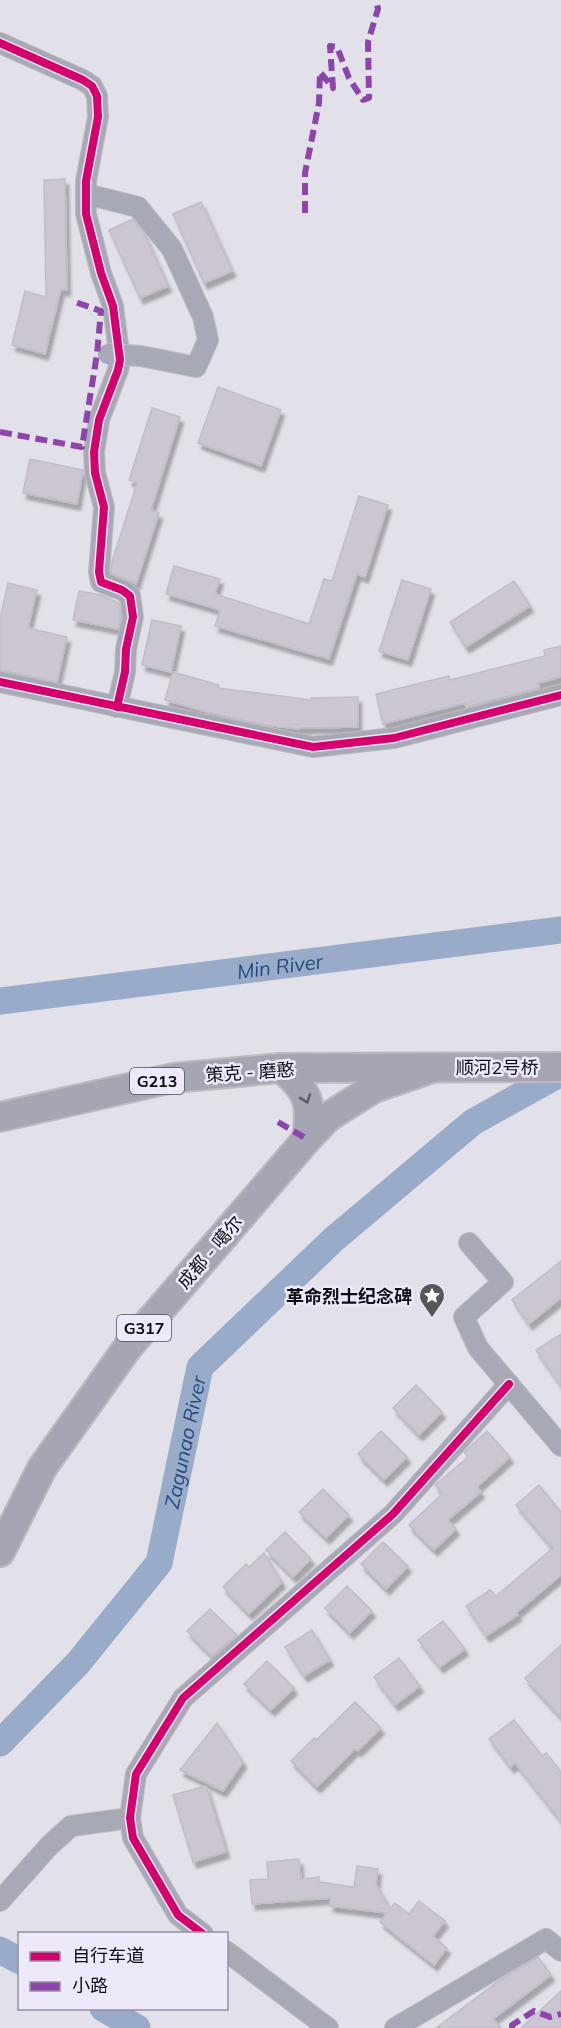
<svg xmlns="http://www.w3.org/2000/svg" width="561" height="2028" viewBox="0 0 561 2028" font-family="Mulish,'Noto Sans SC',sans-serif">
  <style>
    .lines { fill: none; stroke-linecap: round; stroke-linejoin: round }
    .river { stroke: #98abc8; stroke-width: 27 }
    .building { fill: #ccc6d2; stroke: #c0bec4; stroke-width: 1.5; filter: url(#shadow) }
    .minor-casing { stroke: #bdbbc1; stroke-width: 22 }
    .highway-casing { stroke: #bdbbc1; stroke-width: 32 }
    .minor { stroke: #a7a9b4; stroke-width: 20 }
    .highway { stroke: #a6a6b3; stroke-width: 28 }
    .minor-bridge-casing { stroke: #bdbbc1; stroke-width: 22; stroke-linecap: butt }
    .minor-bridge { stroke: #a7a9b4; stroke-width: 20 }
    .quiet { stroke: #8e44ad; stroke-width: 6; stroke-dasharray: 12 6; stroke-linecap: butt }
    .cycleway-casing { stroke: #ede9fb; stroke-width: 11 }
    .cycleway { stroke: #d6006c; stroke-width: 8 }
    .oneway { stroke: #5a5962 }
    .labels { text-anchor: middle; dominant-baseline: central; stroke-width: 5; stroke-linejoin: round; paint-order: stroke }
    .shield { fill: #ede9fb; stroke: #514e58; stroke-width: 1.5 }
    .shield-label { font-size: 16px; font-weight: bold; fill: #0e0c12 }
    .street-label { font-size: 18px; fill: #0e0c12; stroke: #ede9fb }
    .poi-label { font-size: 18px; font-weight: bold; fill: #0e0c12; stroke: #ede9fb; text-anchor: end }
    .water-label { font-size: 20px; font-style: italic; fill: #244a7c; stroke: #ede9fb }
  </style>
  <defs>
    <filter id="shadow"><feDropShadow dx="3.5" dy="6" stdDeviation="1.5" flood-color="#0004"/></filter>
  </defs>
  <rect width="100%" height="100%" fill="#e2e0e9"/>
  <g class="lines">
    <g class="river">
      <path id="s1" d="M0,1001L561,930"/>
      <path id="s2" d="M0,1743L78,1663L159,1563L200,1367L334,1239L473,1122L561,1073"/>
      <polyline points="0,1950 20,1961"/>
      <polyline points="103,2008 137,2028"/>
    </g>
  </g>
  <g class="building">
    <polygon points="65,179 67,290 61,289 45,354 12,345 25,291 46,297 44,180"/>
    <polygon points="201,202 232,271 204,283 173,214"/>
    <polygon points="133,219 144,233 168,286 140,298 109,230"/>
    <polygon points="218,387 281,410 261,466 198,443"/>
    <polygon points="152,408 180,417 151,510 159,513 136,584 111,573 112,562 137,483 129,480"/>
    <polygon points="30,459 83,470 77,504 23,493"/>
    <polygon points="359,496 388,505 365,577 357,574 329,659 215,626 220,610 166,594 174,566 220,579 215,594 309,624 324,579 332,581"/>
    <polygon points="402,580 431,589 408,660 379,651"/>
    <polygon points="514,581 530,606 466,647 450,622"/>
    <polygon points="8,583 37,590 28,628 67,637 57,682 0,670 0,619"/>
    <polygon points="79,591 101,595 119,603 121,617 118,629 73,620"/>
    <polygon points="152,620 181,626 171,672 142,665"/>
    <polygon points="561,646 561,677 538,683 539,688 466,707 465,703 383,724 376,694 449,676 450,680 545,656 544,650"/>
    <polygon points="173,672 219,685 218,688 311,700 311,698 358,697 358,727 300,728 299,729 265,725 210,713 165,700"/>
    <polygon points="561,1261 561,1298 529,1324 512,1300"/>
    <polygon points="561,1334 561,1386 536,1350"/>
    <polygon points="416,1385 442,1412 419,1435 393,1408"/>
    <polygon points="381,1431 407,1457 384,1480 358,1454"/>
    <polygon points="487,1431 510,1457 477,1487 481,1492 448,1520 456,1529 434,1550 409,1525 442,1494 435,1485 468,1457 464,1452"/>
    <polygon points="539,1485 561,1512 561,1575 516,1613 518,1615 486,1636 466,1606 490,1590 496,1596 553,1548 516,1505"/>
    <polygon points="323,1489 349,1515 326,1538 299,1512"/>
    <polygon points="285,1532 311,1559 293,1577 266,1550"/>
    <polygon points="383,1542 408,1566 386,1589 361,1564"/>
    <polygon points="264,1553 282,1582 249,1614 223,1587 246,1564 249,1567"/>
    <polygon points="347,1586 372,1611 350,1633 325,1608"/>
    <polygon points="210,1609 237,1635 212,1656 187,1631"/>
    <polygon points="443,1621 465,1649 440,1667 418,1640"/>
    <polygon points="312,1630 330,1660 304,1676 285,1647"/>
    <polygon points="561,1645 561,1717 525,1678"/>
    <polygon points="399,1658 420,1686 395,1705 374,1677"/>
    <polygon points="267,1661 294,1688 271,1710 244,1684"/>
    <polygon points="355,1702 381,1728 358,1751 355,1749 317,1787 291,1761 314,1738 316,1740"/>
    <polygon points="514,1720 542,1756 546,1753 561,1772 561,1821 515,1763 511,1767 489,1739"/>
    <polygon points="217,1723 243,1762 223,1791 180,1770"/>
    <polygon points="206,1786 226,1852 193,1862 173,1795"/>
    <polygon points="299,1859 301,1879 319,1877 319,1882 354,1887 357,1866 378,1869 376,1884 390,1909 395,1903 409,1914 419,1901 445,1921 433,1936 447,1948 434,1965 380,1922 387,1913 330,1906 331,1898 252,1904 250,1880 268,1879 267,1862"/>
    <polygon points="538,1957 551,1975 493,2019 501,2028 436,2028 497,1982"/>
    <polygon points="561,1991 561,2028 521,2028"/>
  </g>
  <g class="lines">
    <defs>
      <g id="minor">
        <polyline points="0,43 83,80 92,86 97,96 98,117 86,181 86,214 101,273 113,306 120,360 118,370 99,420 94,452 95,473 104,507 99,572 101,582 122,590 130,596 133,617 126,649 125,672 117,707"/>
        <polyline points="86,194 138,207 172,249 203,317 208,340 196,367 141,356"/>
        <polyline points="0,682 313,747 394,738 561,695"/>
        <polyline points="469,1243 503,1282 464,1317 478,1348 561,1446"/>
        <polyline points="0,1901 49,1846 71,1826 130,1818"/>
        <polyline points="203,1934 178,1915 133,1838 130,1818 136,1774 183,1698 393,1514 509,1384"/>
        <polyline points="226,1951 328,2028"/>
        <polyline points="395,2028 546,1939 561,1951"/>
      </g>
      <g id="highway">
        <path d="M281,1068C309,1091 312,1103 307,1139"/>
        <polyline points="0,1117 173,1078 281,1068 561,1067"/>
        <polyline points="0,1552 42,1468 128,1347 307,1139 328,1117 374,1088 432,1068"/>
      </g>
    </defs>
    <use href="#minor" class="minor-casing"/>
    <use href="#highway" class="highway-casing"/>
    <use href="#minor" class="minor"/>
    <use href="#highway" class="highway"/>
    <defs>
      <polyline id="minor-bridge" points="108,354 141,356"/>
    </defs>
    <use href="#minor-bridge" class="minor-bridge-casing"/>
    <use href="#minor-bridge" class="minor-bridge"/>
    <g class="quiet">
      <polyline points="305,213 305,173 319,103 320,72 333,88 330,46 337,47 349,78 363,100 369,98 368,42 378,9 376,0"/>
      <polyline points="0,432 82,447 97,354 101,311 72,301"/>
      <polyline points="278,1122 307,1139"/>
      <polyline points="512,2028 512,2025 534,2011 550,2017 561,2014"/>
    </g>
    <defs>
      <g id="cycleway">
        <polyline points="0,43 83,80 92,86 97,96 98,117 86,181 86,214 101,273 113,306 120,360 118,370 99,420 94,452 95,473 104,507 99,572 101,582 122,590 130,596 133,617 126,649 125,672 117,707"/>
        <polyline points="0,682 313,747 394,738 561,695"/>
        <polyline points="203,1934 178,1915 133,1838 130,1818 136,1774 183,1698 393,1514 509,1384"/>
      </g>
    </defs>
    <use href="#cycleway" class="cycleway-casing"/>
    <use href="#cycleway" class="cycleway"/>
  </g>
  <defs><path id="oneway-chevron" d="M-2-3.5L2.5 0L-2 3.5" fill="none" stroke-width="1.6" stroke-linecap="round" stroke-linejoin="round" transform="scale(1.5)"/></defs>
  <use class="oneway" href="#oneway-chevron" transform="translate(306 1099) rotate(71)"/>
  <defs>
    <symbol id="sight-pin" viewBox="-11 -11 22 30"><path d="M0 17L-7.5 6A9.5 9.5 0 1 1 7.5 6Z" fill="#58565d" stroke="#ede9fb"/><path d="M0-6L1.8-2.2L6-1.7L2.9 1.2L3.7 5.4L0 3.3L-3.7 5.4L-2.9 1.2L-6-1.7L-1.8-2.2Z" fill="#fff"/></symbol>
  </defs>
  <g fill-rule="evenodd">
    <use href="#sight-pin" x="417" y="1281" width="30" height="40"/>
  </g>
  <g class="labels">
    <g class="shield">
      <rect x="130" y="1068" width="54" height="26" rx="4.5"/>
      <rect x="117" y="1315" width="54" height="26" rx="4.5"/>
    </g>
    <g class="shield-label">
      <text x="157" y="1081">G213</text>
      <text x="144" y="1328">G317</text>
    </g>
    <g class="street-label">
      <text x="497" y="1067">顺河2号桥</text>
      <text transform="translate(250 1072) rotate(-4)">策克 - 磨憨</text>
      <text transform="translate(210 1252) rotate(-49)">成都 - 噶尔</text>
    </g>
    <g class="poi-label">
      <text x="412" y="1296">革命烈士纪念碑</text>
    </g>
    <g class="water-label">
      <text stroke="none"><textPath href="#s1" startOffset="282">Min River</textPath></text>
      <text stroke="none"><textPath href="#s2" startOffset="364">Zagunao River</textPath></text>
    </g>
  </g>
  <rect x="18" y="1932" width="210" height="78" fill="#ede9fb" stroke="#94919e" stroke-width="1.5"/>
  <rect x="30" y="1952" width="30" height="9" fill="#d6006c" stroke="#94919e" stroke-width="1.5"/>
  <text x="72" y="1962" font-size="18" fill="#0e0c12">自行车道</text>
  <rect x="30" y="1982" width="30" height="9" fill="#8e44ad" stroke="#94919e" stroke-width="1.5"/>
  <text x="72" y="1992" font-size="18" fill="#0e0c12">小路</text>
</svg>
